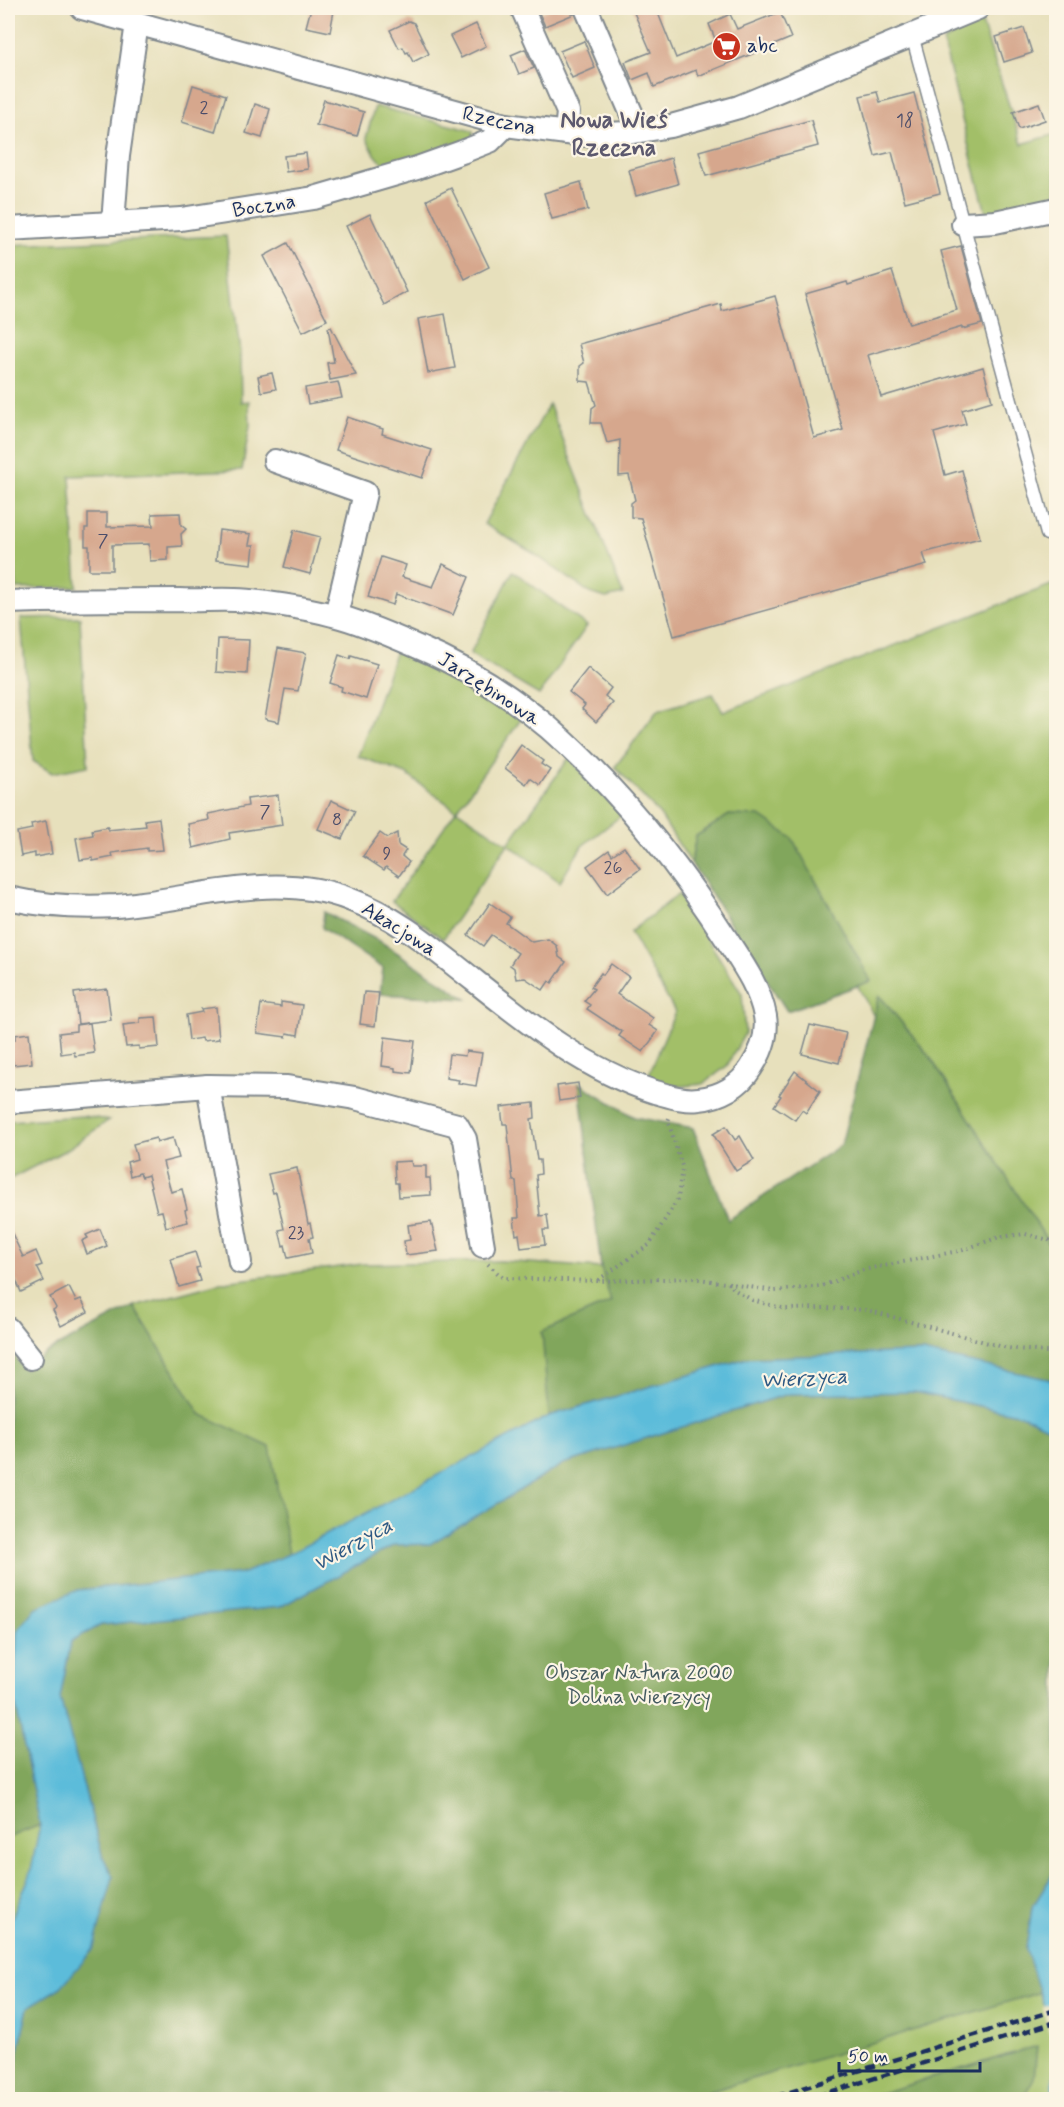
<svg xmlns="http://www.w3.org/2000/svg" width="1064" height="2107" viewBox="0 0 1064 2107" font-family="Mynerve,sans-serif">
  <style>
    .green { fill: #a2bf67; stroke: #5e7762; stroke-width: 1.5 }
    .forest { fill: #81a65c; stroke: #4e6a5d; stroke-width: 1.5 }
    .water { fill: #5bbcda; stroke: #3b769c; stroke-width: 1.5 }
    .pier { fill: #e7e0bc }
    .building { fill: #d6a78d }
    .lines { fill: none; stroke-linecap: round; stroke-linejoin: round }
    .service-casing { stroke: #81888d; stroke-width: 15 }
    .minor-casing { stroke: #81888d; stroke-width: 26 }
    .path { stroke: #81888d; stroke-width: 4; stroke-dasharray: 1.5 4.5; stroke-linecap: butt }
    .service { stroke: #fff; stroke-width: 12 }
    .minor { stroke: #fff; stroke-width: 22 }
    .rail { stroke: #1b2f5e; stroke-width: 4.5; stroke-dasharray: 9 4.5; stroke-linecap: butt }
    .labels { text-anchor: middle; dominant-baseline: central; stroke-width: 4.5; stroke-linejoin: round; paint-order: stroke }
    .number-label { font-size: 18px; fill: #4a4d6a }
    .poi-label { font-size: 21px; fill: #1b2f5e; stroke: #fcf5e5; text-anchor: start }
    .street-label { font-size: 21px; fill: #1b2f5e; stroke: #fcf5e5 }
    .park-label { font-size: 21px; fill: #445a61; stroke: #fcf5e5 }
    .water-label { font-size: 22px; font-style: italic; fill: #2e5983; stroke: #fcf5e5 }
    .quarter-label { font-size: 24px; font-weight: bold; fill: #5c596e; stroke: #fcf5e5 }
  </style>
  <rect width="100%" height="100%" fill="#fcf5e5"/>
  <filter id="ink" filterUnits="userSpaceOnUse"><feTurbulence type="fractalNoise" baseFrequency=".0167" numOctaves="2"/><feDisplacementMap in="SourceGraphic" scale="12" xChannelSelector="R" yChannelSelector="G"/><feConvolveMatrix kernelMatrix="1 2 1 2 8 2 1 2 1" color-interpolation-filters="sRGB"/></filter>
  <filter id="wash" filterUnits="userSpaceOnUse"><feTurbulence type="fractalNoise" baseFrequency=".008" numOctaves="4" result="noise"/><feDisplacementMap in="SourceGraphic" scale="24" xChannelSelector="R" yChannelSelector="G"/><feGaussianBlur stdDeviation="1.35" result="paint"/><feColorMatrix in="noise" values="0 0 0 0 0 0 0 0 0 0 0 0 0 0 0 0 0 1.4 0 .05"/><feComposite in="paint" operator="in"/></filter>
  <g filter="url(#wash)">
    <rect width="100%" height="100%" fill="#e7e0bc"/>
    <g class="green">
      <polygon points="981,20 1022,144 1056,134 1056,206 986,213 972,160 943,41"/>
      <path d="M375,106L473,131L472,143C455,149 401,171 386,164C376,160 371,147 366,138Z"/>
      <polygon points="226,236 240,353 241,402 249,401 250,426 242,470 70,476 77,587 17,589 8,497 8,245"/>
      <polygon points="549,404 623,594 606,598 590,593 533,553 484,524"/>
      <polygon points="513,571 587,626 539,695 470,654"/>
      <polygon points="1056,583 1056,2099 8,2099 8,1469 145,1325 134,1306 224,1282 363,1264 501,1261 601,1268 602,1271 829,1208 878,1024 772,825 696,836 691,863 660,815 615,767 657,711 713,694 723,712"/>
      <polygon points="80,617 88,766 52,773 33,761 21,618"/>
      <polygon points="396,651 458,679 522,718 457,810 508,844 569,758 622,815 582,846 560,882 508,844 443,939 392,901 456,810 406,774 358,756"/>
      <polygon points="679,894 742,994 745,1033 727,1066 703,1084 673,1087 647,1079 675,1012 630,932"/>
      <polygon points="83,1116 109,1120 66,1150 8,1180 8,1121"/>
    </g>
    <g class="forest">
      <polygon points="729,815 760,816 792,838 871,981 787,1011 691,863 696,836"/>
      <polygon points="324,912 381,942 467,999 380,994 383,968 322,928"/>
      <polygon points="879,995 930,1057 1056,1254 1056,1381 922,1352 748,1358 549,1416 542,1332 611,1302 601,1268 579,1083 634,1117 693,1128 728,1220 841,1145"/>
      <polygon points="134,1306 200,1414 270,1447 289,1554 244,1573 78,1590 14,1696 40,1825 8,1838 8,1348 25,1370 47,1352"/>
      <polygon points="915,1392 1022,1415 1056,1431 1056,1869 1032,1908 1026,1948 1041,1992 685,2099 8,2100 28,2007 61,1987 113,1877 102,1855 60,1698 71,1641 101,1625 280,1607 394,1545 430,1544 563,1464 788,1394"/>
      <polygon points="1037,2046 1034,2078 1022,2099 861,2099"/>
    </g>
    <g class="water">
      <polygon points="922,1352 1056,1381 1056,1431 1022,1415 915,1392 788,1394 563,1464 430,1544 394,1545 280,1607 101,1625 71,1641 60,1698 102,1855 113,1877 93,1950 61,1987 28,2007 8,2099 8,1927 30,1875 40,1825 14,1696 17,1631 35,1608 78,1590 244,1573 289,1554 549,1416 748,1358"/>
      <polygon points="1056,1869 1056,2099 1052,2093 1054,2073 1053,2035 1026,1949 1032,1908"/>
    </g>
    <polygon class="pier" points="1056,2002 1056,2028 1050,2030 1049,2033 1042,2005 1043,2007"/>
    <g id="blocks">
      <g class="building">
        <polygon points="311,8 334,11 330,32 306,27"/>
        <polygon points="552,8 573,8 574,14 545,26 539,13"/>
        <polygon points="632,8 656,8 676,58 716,41 709,24 730,14 737,29 780,12 791,38 698,76 696,70 654,87 649,73 632,80 625,62 651,52"/>
        <polygon points="409,21 414,23 429,54 413,62 408,52 406,53 403,47 399,48 390,30"/>
        <polygon points="476,24 486,46 461,58 450,36"/>
        <polygon points="1024,28 1032,53 1004,62 996,37"/>
        <polygon points="584,41 595,68 572,78 560,51"/>
        <polygon points="525,49 534,68 519,74 511,55"/>
        <polygon points="193,85 226,95 215,132 182,122"/>
        <polygon points="877,92 880,102 914,93 940,193 905,202 892,152 875,156 860,96"/>
        <polygon points="324,100 364,112 357,136 316,125"/>
        <polygon points="1039,103 1045,120 1019,129 1013,112"/>
        <polygon points="255,104 270,109 262,138 246,133"/>
        <polygon points="811,120 818,146 706,176 699,151"/>
        <polygon points="306,153 308,169 286,172 284,156"/>
        <polygon points="671,158 678,184 636,196 629,170"/>
        <polygon points="581,182 588,210 552,219 544,193"/>
        <polygon points="451,188 489,267 465,279 427,200"/>
        <polygon points="370,214 407,292 384,305 346,226"/>
        <polygon points="288,243 327,320 303,332 264,256"/>
        <polygon points="961,246 982,324 962,329 962,327 868,355 881,397 983,367 992,401 962,410 966,424 934,433 945,475 962,470 980,538 923,553 927,565 674,636 641,518 631,517 631,503 635,500 629,475 619,476 620,440 607,443 601,423 591,423 592,408 596,405 589,382 580,381 580,366 584,363 579,344 721,304 722,311 775,296 814,438 843,430 805,294 847,282 848,285 892,271 909,324 957,310 941,251"/>
        <polygon points="445,314 455,368 428,373 418,319"/>
        <polygon points="331,327 356,375 330,380 327,363 334,362 328,328"/>
        <polygon points="272,373 276,389 261,392 258,376"/>
        <polygon points="338,382 342,398 308,404 305,388"/>
        <polygon points="347,417 383,429 382,434 432,450 422,478 336,450"/>
        <polygon points="88,513 107,513 107,527 153,526 152,514 180,513 181,525 186,529 181,534 182,546 168,547 168,560 150,561 149,544 112,545 112,570 89,570 89,546 85,546 85,528 88,528"/>
        <polygon points="219,530 251,534 249,545 254,545 252,564 216,560"/>
        <polygon points="294,530 320,537 310,574 284,567"/>
        <polygon points="381,557 406,565 402,577 433,587 443,564 469,577 453,615 396,594 393,605 368,597"/>
        <polygon points="218,639 249,640 247,674 216,672"/>
        <polygon points="278,648 306,653 298,691 285,689 279,722 265,719"/>
        <polygon points="339,655 350,659 351,656 377,664 366,699 341,691 342,687 330,683"/>
        <polygon points="588,668 611,688 605,696 613,703 596,722 582,709 585,705 569,692"/>
        <polygon points="521,745 543,761 541,764 550,770 540,785 530,778 526,784 505,768"/>
        <polygon points="278,795 282,825 229,833 230,839 193,848 188,824 209,820 208,814 248,806 247,799"/>
        <polygon points="331,800 355,811 342,839 318,829"/>
        <polygon points="159,818 163,850 147,851 147,848 112,853 113,857 93,861 93,858 80,860 76,838 93,835 92,830 108,827 108,830 146,826 145,820"/>
        <polygon points="46,821 52,854 35,857 35,853 21,856 17,832 32,829 31,824"/>
        <polygon points="380,833 387,838 397,833 398,845 406,850 402,856 409,862 399,876 386,867 384,870 363,856"/>
        <polygon points="624,847 640,869 607,894 587,866 609,850 612,855"/>
        <polygon points="490,903 510,917 506,923 532,942 548,939 557,946 559,957 566,962 552,983 549,981 543,990 525,978 516,979 514,968 510,965 518,953 491,935 483,946 468,935"/>
        <polygon points="611,964 629,977 617,994 653,1018 649,1025 658,1031 643,1052 619,1036 622,1032 587,1009 590,1005 584,1001 594,989 591,987 601,973 603,975"/>
        <polygon points="107,989 111,1020 78,1024 74,993"/>
        <polygon points="364,992 379,993 375,1026 360,1024"/>
        <polygon points="281,1002 302,1005 298,1035 287,1033 286,1037 257,1033 261,1004 281,1007"/>
        <polygon points="216,1007 219,1039 203,1041 202,1038 189,1040 186,1015 202,1012 201,1009"/>
        <polygon points="156,1017 159,1047 139,1049 139,1046 126,1047 123,1025 140,1023 140,1018"/>
        <polygon points="90,1023 94,1053 75,1056 74,1052 61,1054 59,1033 76,1031 76,1025"/>
        <polygon points="810,1025 846,1033 839,1063 802,1054"/>
        <polygon points="29,1033 32,1063 13,1065 13,1062 8,1062 8,1041 15,1040 15,1035"/>
        <polygon points="385,1037 415,1041 411,1073 395,1071 395,1068 382,1066"/>
        <polygon points="466,1051 482,1053 476,1086 458,1083 459,1080 446,1078 449,1054 465,1056"/>
        <polygon points="795,1071 820,1091 806,1113 802,1110 795,1120 774,1106 781,1096 779,1095"/>
        <polygon points="578,1083 580,1098 559,1101 557,1086"/>
        <polygon points="534,1103 535,1118 531,1119 537,1160 540,1160 541,1174 536,1175 540,1216 547,1215 549,1230 543,1230 545,1245 521,1248 519,1234 516,1235 514,1218 519,1218 516,1181 513,1181 507,1124 503,1124 501,1107"/>
        <polygon points="726,1126 735,1140 740,1136 754,1160 736,1171 713,1134"/>
        <polygon points="156,1138 157,1142 173,1138 179,1158 163,1162 171,1192 182,1189 187,1209 185,1210 188,1222 166,1227 162,1211 157,1212 148,1175 142,1177 140,1173 130,1176 127,1162 137,1159 133,1144"/>
        <polygon points="411,1161 412,1166 426,1166 426,1178 430,1178 431,1195 399,1197 398,1183 395,1183 394,1162"/>
        <polygon points="297,1168 308,1224 310,1223 313,1237 309,1238 312,1253 288,1258 285,1245 283,1246 279,1230 284,1229 276,1192 273,1193 268,1174"/>
        <polygon points="431,1222 438,1251 406,1255 404,1241 410,1240 408,1225"/>
        <polygon points="8,1225 23,1257 36,1251 42,1265 37,1267 44,1281 21,1292 16,1280 13,1282 8,1270"/>
        <polygon points="100,1229 107,1246 87,1254 82,1241 88,1238 86,1235"/>
        <polygon points="195,1252 200,1267 196,1268 200,1281 179,1287 171,1259"/>
        <polygon points="69,1287 76,1301 81,1299 88,1312 61,1326 53,1310 56,1308 50,1297"/>
      </g>
    </g>
  </g>
  <g filter="url(#ink)">
    <use href="#blocks" fill-opacity="0" stroke="#81888d" stroke-width="1.5"/>
    <g class="lines">
      <defs>
        <polyline id="service" points="912,35 1047,534"/>
        <g id="minor">
          <polyline points="82,8 506,125 582,135 628,133 671,126 739,107 978,8"/>
          <polyline points="522,8 568,112 566,133"/>
          <polyline points="586,8 639,131"/>
          <polyline points="113,223 118,156 137,23"/>
          <polyline points="963,224 995,222 1056,209"/>
          <polyline points="8,229 181,219 314,198 417,168 462,152 490,141 506,125"/>
          <polyline points="275,461 365,493 336,615"/>
          <path d="M8,602C65,600 122,600 180,600C198,601 216,599 235,600C262,601 306,608 333,615C359,621 393,636 418,647C465,667 510,695 549,728C619,789 679,865 729,943C744,966 760,989 765,1016C768,1034 761,1053 751,1068C740,1086 720,1097 699,1099C683,1101 670,1096 655,1092C579,1068 518,1015 456,966C423,940 390,914 349,899C274,870 192,900 116,906C79,908 43,906 8,898"/>
          <polyline points="208,1086 240,1262"/>
          <polyline points="8,1102 208,1086 287,1087 355,1098 457,1125 465,1139 483,1246"/>
          <polyline points="8,1329 31,1358"/>
        </g>
      </defs>
      <use href="#service" class="service-casing"/>
      <use href="#minor" class="minor-casing"/>
      <g class="path">
        <polyline points="488,1264 503,1278 597,1281 693,1278 775,1291 822,1286 863,1270 963,1250 999,1237 1025,1234 1049,1240 1056,1250"/>
        <polyline points="598,1280 649,1245 678,1199 682,1166 668,1121 670,1116"/>
        <polyline points="728,1282 735,1290 752,1300 785,1309 825,1308 867,1310 1007,1348 1056,1353"/>
      </g>
      <use href="#service" class="service"/>
      <use href="#minor" class="minor"/>
      <g class="rail">
        <polyline points="764,2100 1056,2010"/>
        <polyline points="804,2100 1056,2022"/>
      </g>
    </g>
  </g>
  <defs>
    <symbol id="supermarket-disc" viewBox="-11 -11 22 22"><circle r="9.5" fill="#c8321e" stroke="#fcf5e5"/><path d="M-6-5.5h2.5l.6 2H6L4.5 2H-2.5L-4.4-4H-6ZM-1.5 3.2a1.3 1.3 0 1 0 .1 0ZM3 3.2a1.3 1.3 0 1 0 .1 0Z" fill="#fff"/></symbol>
  </defs>
  <g fill-rule="evenodd">
    <use href="#supermarket-disc" x="710" y="30" width="33" height="33"/>
  </g>
  <g class="labels">
    <g class="number-label">
      <text x="204" y="108">2</text>
      <text x="905" y="121">18</text>
      <text x="103" y="541">7</text>
      <text x="265" y="812">7</text>
      <text x="337" y="820">8</text>
      <text x="387" y="854">9</text>
      <text x="613" y="868">26</text>
      <text x="296" y="1233">23</text>
    </g>
    <g class="poi-label">
      <text x="747" y="46">abc</text>
    </g>
    <g class="street-label">
      <text transform="translate(499 121) rotate(12)">Rzeczna</text>
      <text transform="translate(264 206) rotate(-9)">Boczna</text>
      <text transform="translate(489 689) rotate(33)">Jarzębinowa</text>
      <text transform="translate(399 929) rotate(32)">Akacjowa</text>
    </g>
    <g class="park-label">
      <text x="639" y="1673">Obszar Natura 2000<tspan x="639" dy="24">Dolina Wierzycy</tspan></text>
    </g>
    <g class="water-label">
      <text transform="translate(804 1379) rotate(-3)">Wierzyca</text>
      <text transform="translate(353 1545) rotate(-29)">Wierzyca</text>
    </g>
    <g class="quarter-label">
      <text x="614" y="120">Nowa Wieś<tspan x="614" dy="28">Rzeczna</tspan></text>
    </g>
  </g>
  <rect width="1064" height="2107" fill="none" stroke="#fcf5e5" stroke-width="30"/>
  <path d="M839 2062v9h141v-9" fill="none" stroke="#1b2f5e" stroke-width="3"/>
  <text x="848" y="2062" font-size="18" fill="#1b2f5e" stroke="#fcf5e5" stroke-width="4.5" paint-order="stroke">50 m</text>
</svg>
